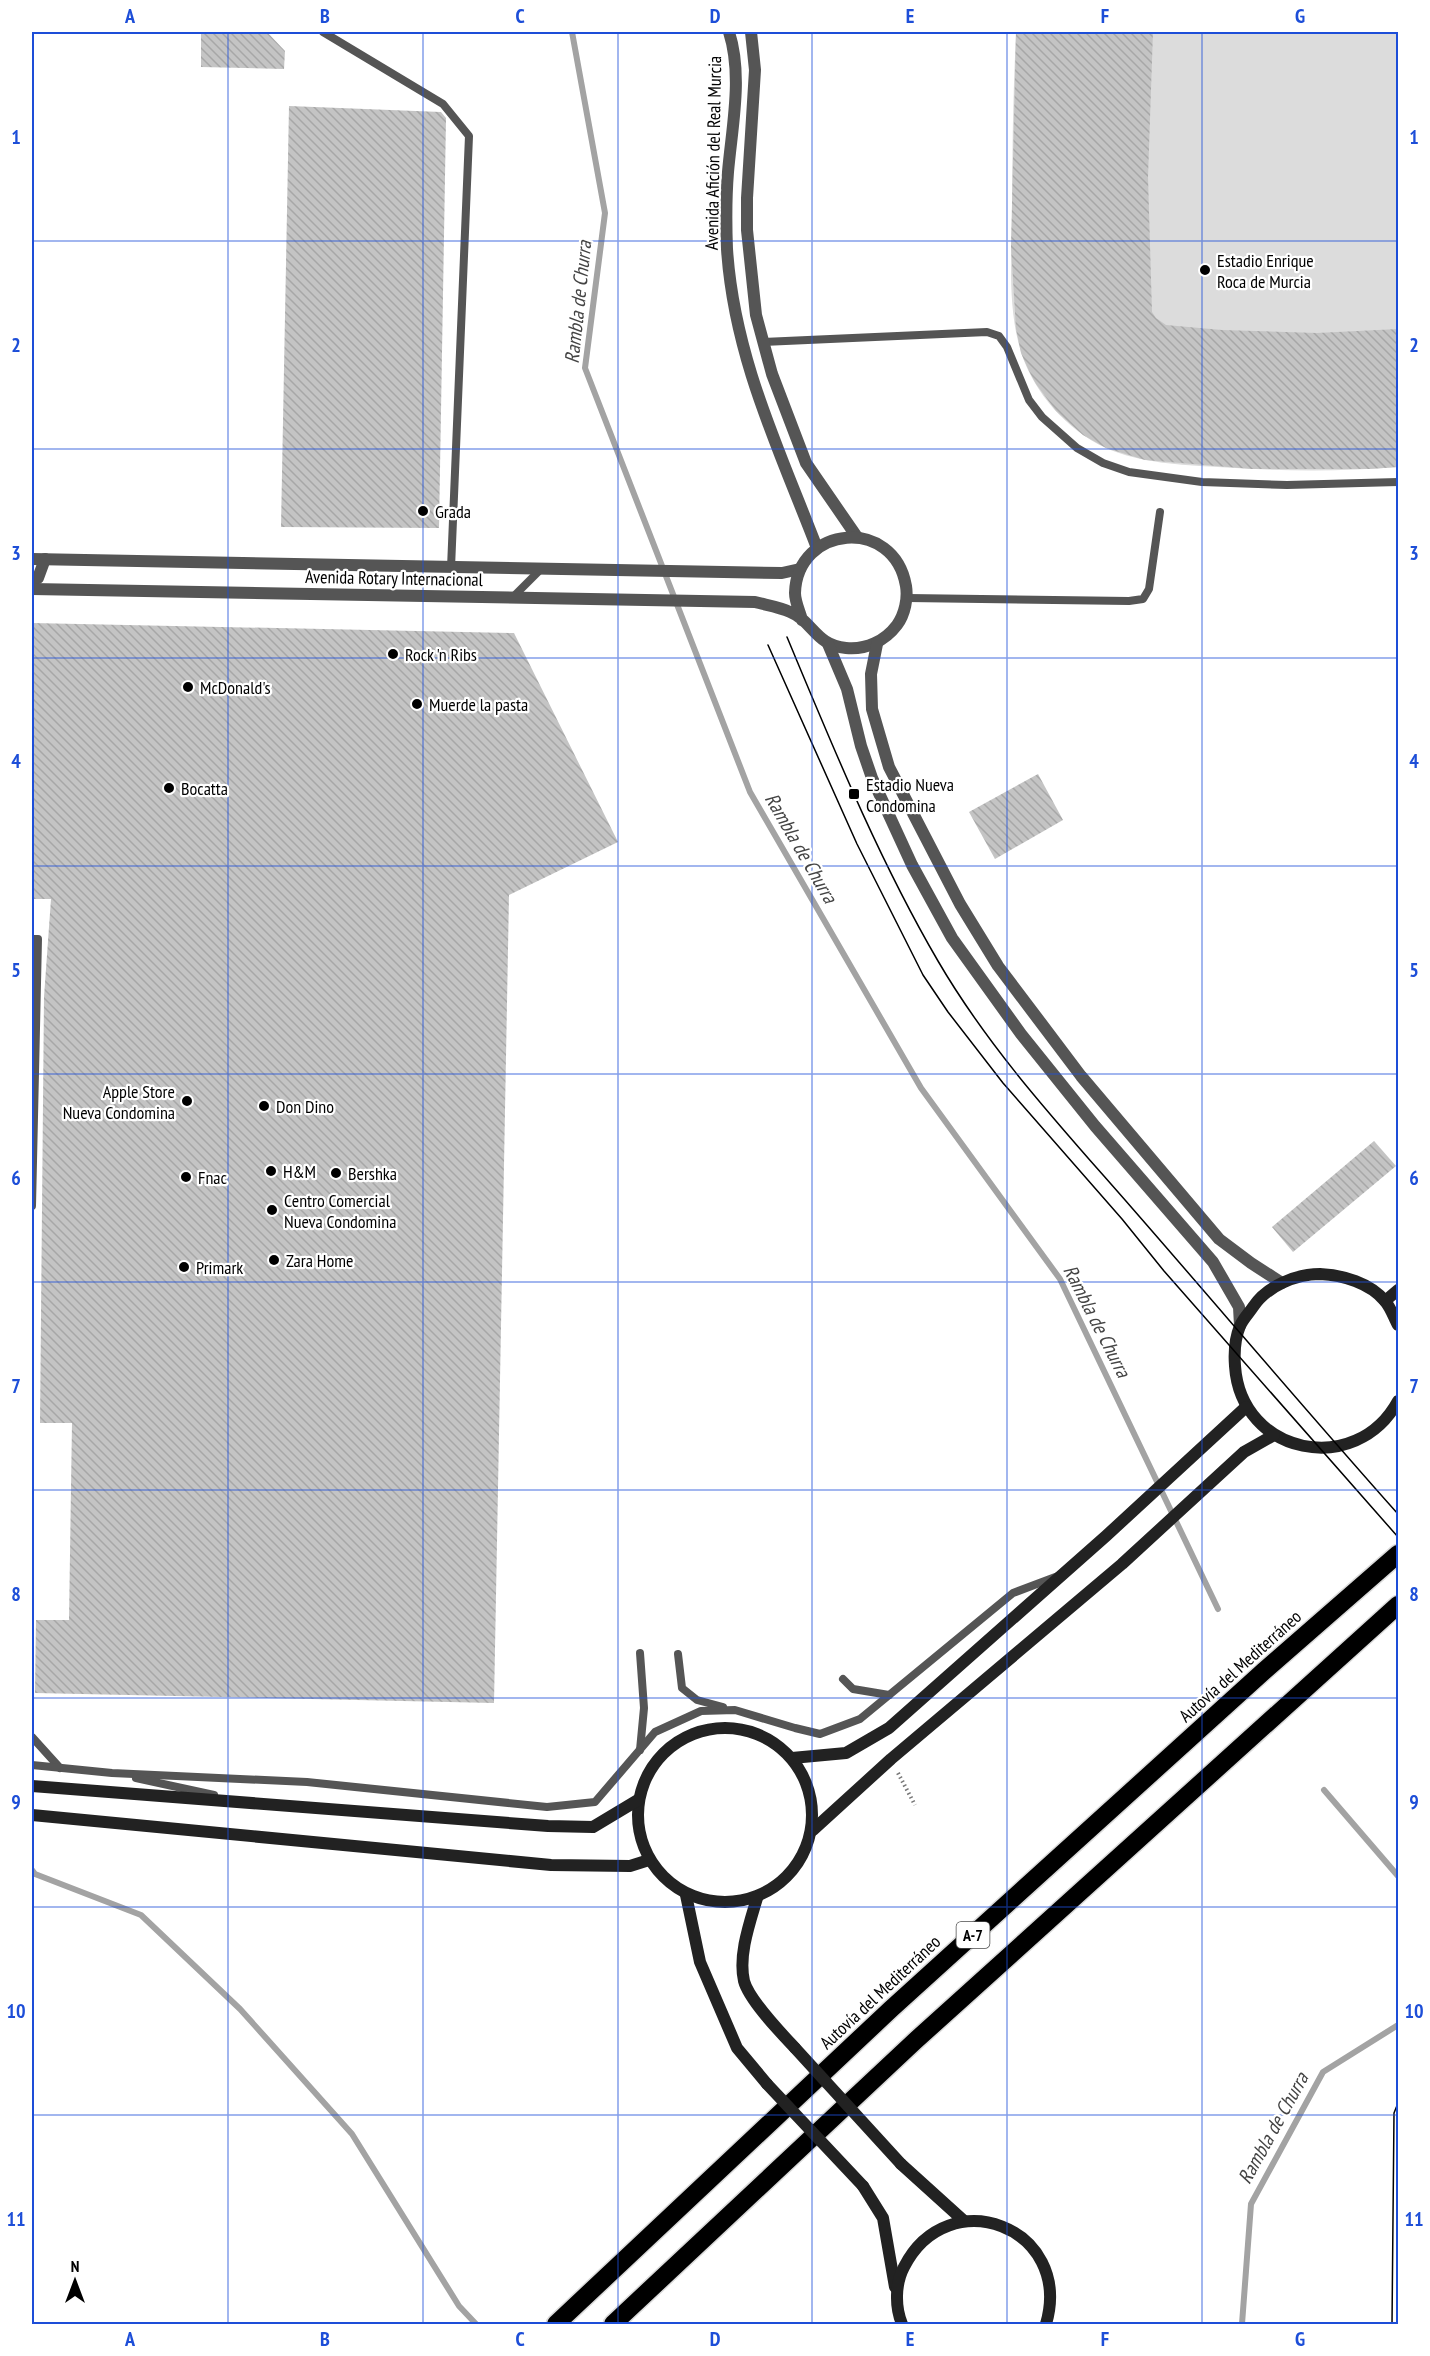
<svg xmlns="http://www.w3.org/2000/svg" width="1430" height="2356" viewBox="0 0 1430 2356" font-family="'PT Sans Narrow',sans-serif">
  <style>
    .green { fill: #dcdcdc }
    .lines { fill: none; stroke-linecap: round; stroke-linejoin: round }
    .stream { stroke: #a3a3a3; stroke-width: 6 }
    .building { fill: url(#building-back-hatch) }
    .highway-casing { stroke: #dbdbdb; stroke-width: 21 }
    .path { stroke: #777; stroke-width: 4; stroke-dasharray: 1.5 3; stroke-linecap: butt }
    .lane { stroke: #555; stroke-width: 8 }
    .street { stroke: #555; stroke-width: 12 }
    .secondary { stroke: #222; stroke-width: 12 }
    .highway { stroke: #000; stroke-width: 18 }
    .tram { stroke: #000; stroke-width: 1.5 }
    .secondary-bridge { stroke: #222; stroke-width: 12 }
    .grid { fill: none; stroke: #1d4ed8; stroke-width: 1.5; stroke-opacity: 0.55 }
    .poi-dot { fill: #000; stroke: #fff; stroke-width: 2 }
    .labels { text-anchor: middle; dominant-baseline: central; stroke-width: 4.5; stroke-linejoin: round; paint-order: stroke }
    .shield { fill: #fff; stroke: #4c4c4c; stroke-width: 1.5 }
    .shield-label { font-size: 16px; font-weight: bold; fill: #000 }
    .street-label { font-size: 18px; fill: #000; stroke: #fff }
    .poi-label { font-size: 18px; fill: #000; stroke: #fff; text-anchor: start }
    .water-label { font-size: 20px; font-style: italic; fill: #444; stroke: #fff }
    .neatline { fill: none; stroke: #1d4ed8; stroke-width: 2 }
    .grid-label { font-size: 20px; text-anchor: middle; font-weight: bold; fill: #1d4ed8 }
  </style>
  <defs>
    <pattern id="building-back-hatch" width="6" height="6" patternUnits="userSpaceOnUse" patternTransform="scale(1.5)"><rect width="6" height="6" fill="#c4c4c4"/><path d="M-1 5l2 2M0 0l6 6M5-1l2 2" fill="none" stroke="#a7a7a7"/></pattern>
  </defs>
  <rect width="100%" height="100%" fill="#fff"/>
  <path class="green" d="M1016,32H1398V467C1338,472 1278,471 1217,467C1181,465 1140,463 1106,448C1067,430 1034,393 1021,352C1008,310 1011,261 1012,217C1012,155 1013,93 1016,32Z"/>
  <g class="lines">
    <g class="stream">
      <polyline points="572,32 605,213 585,368 750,792 921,1088 1060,1279 1218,1609"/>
      <polyline points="1324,1790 1398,1876"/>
      <polyline points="32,1870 35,1874 141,1915 240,2009 352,2134 459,2306 476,2324"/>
      <polyline points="1242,2324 1251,2204 1323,2072 1398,2025"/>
    </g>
  </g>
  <g class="building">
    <polygon points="201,32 267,32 285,51 284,69 201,67"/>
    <polygon points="1016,32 1153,32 1148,177 1152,312 1156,318 1166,325 1222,330 1317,333 1398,329 1398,467 1369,469 1252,469 1145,460 1106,448 1083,435 1056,411 1036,384 1029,371 1021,353 1016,329 1011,247"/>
    <polygon points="289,106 441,112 446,118 439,528 281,527"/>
    <polygon points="32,623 514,633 618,842 509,895 494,1703 35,1693 36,1620 69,1620 72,1423 40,1423 44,997 51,899 32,899"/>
    <polygon points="1038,774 1063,820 995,859 969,812"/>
    <polygon points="1374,1141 1396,1166 1293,1252 1272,1227"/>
  </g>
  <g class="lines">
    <defs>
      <g id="highway">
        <polyline points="556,2324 891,2009 1264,1671 1398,1554"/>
        <polyline points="613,2324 915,2041 1398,1605"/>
      </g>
    </defs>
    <use href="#highway" class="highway-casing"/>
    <polyline class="path" points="898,1773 915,1805"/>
    <g class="lane">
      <polyline points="323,32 443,104 469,136 451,568"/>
      <polyline points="763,342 987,332 999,336 1007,347 1029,400 1042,417 1077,448 1103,463 1129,472 1202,482 1287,485 1398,482"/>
      <polyline points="512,598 540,570"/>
      <polyline points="908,598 1129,601 1143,599 1149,589 1160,512"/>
      <polyline points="32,939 38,939 32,1206"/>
      <polyline points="640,1653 644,1708 640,1750"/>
      <polyline points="678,1654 682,1688 697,1700 723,1707"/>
      <polyline points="843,1679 853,1689 889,1695"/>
      <polyline points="32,1737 60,1768"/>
      <polyline points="32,1765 112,1773 307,1782 547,1807 595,1802 655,1732 701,1711 735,1710 795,1728 820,1734 860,1719 1013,1593 1058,1576"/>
      <polyline points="136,1778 214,1795"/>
    </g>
    <g class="street">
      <path d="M729,32C743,76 732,126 728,172C726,197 726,223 727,249C734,357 779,449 817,548"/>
      <polyline points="751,32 755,70 747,198 747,230 756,315 772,374 806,463 857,537"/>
      <polyline points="32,559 782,573 800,569"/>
      <polyline points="32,579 38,578 45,559"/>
      <path d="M32,589L755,602C766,605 780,607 790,612C813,621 815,645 846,648C866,650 885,641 897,625C905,614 908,598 906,586C894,516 797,525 795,593C795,602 800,612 802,620"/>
      <polyline points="828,644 847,689 861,746 872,778 912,865 952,938 1021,1034 1095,1126 1213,1262 1239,1307 1240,1326"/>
      <polyline points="877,644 871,674 872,709 889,767 960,904 998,966 1081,1076 1219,1239 1251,1263 1282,1283"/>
    </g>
    <g class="secondary">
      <polyline points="1385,1301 1398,1290"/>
      <path d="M1398,1325C1394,1318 1391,1308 1385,1301C1370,1283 1343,1275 1320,1274C1296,1274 1267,1286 1253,1307C1249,1313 1243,1319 1240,1326C1235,1338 1234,1353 1235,1366C1241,1455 1356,1478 1398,1401"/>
      <circle cx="725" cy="1815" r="87"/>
      <polyline points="792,1758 846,1753 889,1728 1106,1536 1246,1407"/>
      <polyline points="32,1786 548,1826 593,1827 638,1800"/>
      <polyline points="32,1815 551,1865 630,1866 649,1860"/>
      <polyline points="813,1830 891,1759 1122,1564 1244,1452 1274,1435"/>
      <polyline points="686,1895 700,1962 737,2048 767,2084"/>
      <path d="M757,1898C750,1922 738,1955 744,1981C749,2000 781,2033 795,2048"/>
      <polyline points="901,2164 964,2221"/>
      <polyline points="863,2186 883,2218 895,2287"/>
      <path d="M902,2324C895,2307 895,2284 904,2267C948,2180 1074,2227 1046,2324"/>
    </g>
    <use href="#highway" class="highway"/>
    <g class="tram">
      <path d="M787,637C833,747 878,858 938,961C991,1052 1063,1129 1132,1208C1221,1310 1308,1413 1398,1514"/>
      <polyline points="768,645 857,844 923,975 948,1012 1003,1083 1122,1219 1164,1271 1398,1537"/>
      <polyline points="1392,2324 1394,2113 1398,2103"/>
    </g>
    <g class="secondary-bridge">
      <polyline points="795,2048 901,2164"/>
      <polyline points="767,2084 863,2186"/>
    </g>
  </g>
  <path class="grid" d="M228,32V2324M423,32V2324M618,32V2324M812,32V2324M1007,32V2324M1202,32V2324M32,241H1398M32,449H1398M32,658H1398M32,866H1398M32,1074H1398M32,1282H1398M32,1490H1398M32,1698H1398M32,1907H1398M32,2115H1398"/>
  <g class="poi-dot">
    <circle cx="1205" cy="270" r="6"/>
    <circle cx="423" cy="511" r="6"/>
    <circle cx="393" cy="654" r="6"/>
    <circle cx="188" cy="687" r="6"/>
    <circle cx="417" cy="704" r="6"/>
    <circle cx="169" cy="788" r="6"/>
    <rect x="848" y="788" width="12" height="12" rx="3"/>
    <circle cx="187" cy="1101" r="6"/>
    <circle cx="264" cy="1106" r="6"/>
    <circle cx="271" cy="1171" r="6"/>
    <circle cx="336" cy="1173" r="6"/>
    <circle cx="186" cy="1177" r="6"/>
    <circle cx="272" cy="1210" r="6"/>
    <circle cx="274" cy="1260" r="6"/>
    <circle cx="184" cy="1267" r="6"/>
  </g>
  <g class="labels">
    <rect class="shield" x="956.5" y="1922" width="33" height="26" rx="4.5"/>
    <g class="shield-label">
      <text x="973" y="1935">A-7</text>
    </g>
    <g class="street-label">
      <text transform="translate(713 153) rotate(-89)">Avenida Afición del Real Murcia</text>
      <text transform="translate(394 578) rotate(1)">Avenida Rotary Internacional</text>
      <text transform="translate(1240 1666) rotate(-42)">Autovía del Mediterráneo</text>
      <text transform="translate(880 1992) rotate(-43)">Autovía del Mediterráneo</text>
    </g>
    <g class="poi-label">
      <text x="1217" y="260">Estadio Enrique<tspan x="1217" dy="21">Roca de Murcia</tspan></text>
      <text x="435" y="511">Grada</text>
      <text x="405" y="654">Rock 'n Ribs</text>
      <text x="200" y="687">McDonald's</text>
      <text x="429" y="704">Muerde la pasta</text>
      <text x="866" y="784">Estadio Nueva<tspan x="866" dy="21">Condomina</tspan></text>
      <text x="181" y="788">Bocatta</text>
      <text x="175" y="1091" text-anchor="end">Apple Store<tspan x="175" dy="21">Nueva Condomina</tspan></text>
      <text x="276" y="1106">Don Dino</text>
      <text x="283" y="1171">H&amp;M</text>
      <text x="348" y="1173">Bershka</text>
      <text x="198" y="1177">Fnac</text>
      <text x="284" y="1200">Centro Comercial<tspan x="284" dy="21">Nueva Condomina</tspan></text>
      <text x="286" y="1260">Zara Home</text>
      <text x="196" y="1267">Primark</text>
    </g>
    <g class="water-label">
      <text transform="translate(578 302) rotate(-84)">Rambla de Churra</text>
      <text transform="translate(801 848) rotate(60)">Rambla de Churra</text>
      <text transform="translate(1097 1321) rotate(63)">Rambla de Churra</text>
      <text transform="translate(1273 2128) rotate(-61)">Rambla de Churra</text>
    </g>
  </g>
  <rect width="1430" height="2356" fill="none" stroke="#ffffff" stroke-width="66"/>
  <g transform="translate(75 2281)" stroke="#ffffff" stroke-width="4.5" paint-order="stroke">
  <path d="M0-4.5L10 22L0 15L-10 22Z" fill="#000000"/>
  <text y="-9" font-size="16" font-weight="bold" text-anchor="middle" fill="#000000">N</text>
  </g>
  <rect x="33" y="33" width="1364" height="2290" class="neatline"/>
  <g class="grid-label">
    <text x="130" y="23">A</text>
    <text x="325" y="23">B</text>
    <text x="520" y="23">C</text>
    <text x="715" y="23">D</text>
    <text x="910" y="23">E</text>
    <text x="1105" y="23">F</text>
    <text x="1300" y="23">G</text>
    <text x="16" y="144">1</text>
    <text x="1414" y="144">1</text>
    <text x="16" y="352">2</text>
    <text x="1414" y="352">2</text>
    <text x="16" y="560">3</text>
    <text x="1414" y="560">3</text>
    <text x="16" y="768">4</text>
    <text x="1414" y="768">4</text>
    <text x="16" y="977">5</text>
    <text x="1414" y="977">5</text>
    <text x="16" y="1185">6</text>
    <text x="1414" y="1185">6</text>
    <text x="16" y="1393">7</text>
    <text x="1414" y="1393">7</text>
    <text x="16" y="1601">8</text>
    <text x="1414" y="1601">8</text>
    <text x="16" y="1809">9</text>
    <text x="1414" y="1809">9</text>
    <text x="16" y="2018">10</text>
    <text x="1414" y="2018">10</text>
    <text x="16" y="2226">11</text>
    <text x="1414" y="2226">11</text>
    <text x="130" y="2346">A</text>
    <text x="325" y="2346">B</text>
    <text x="520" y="2346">C</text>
    <text x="715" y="2346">D</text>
    <text x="910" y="2346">E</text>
    <text x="1105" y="2346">F</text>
    <text x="1300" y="2346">G</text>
  </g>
</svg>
